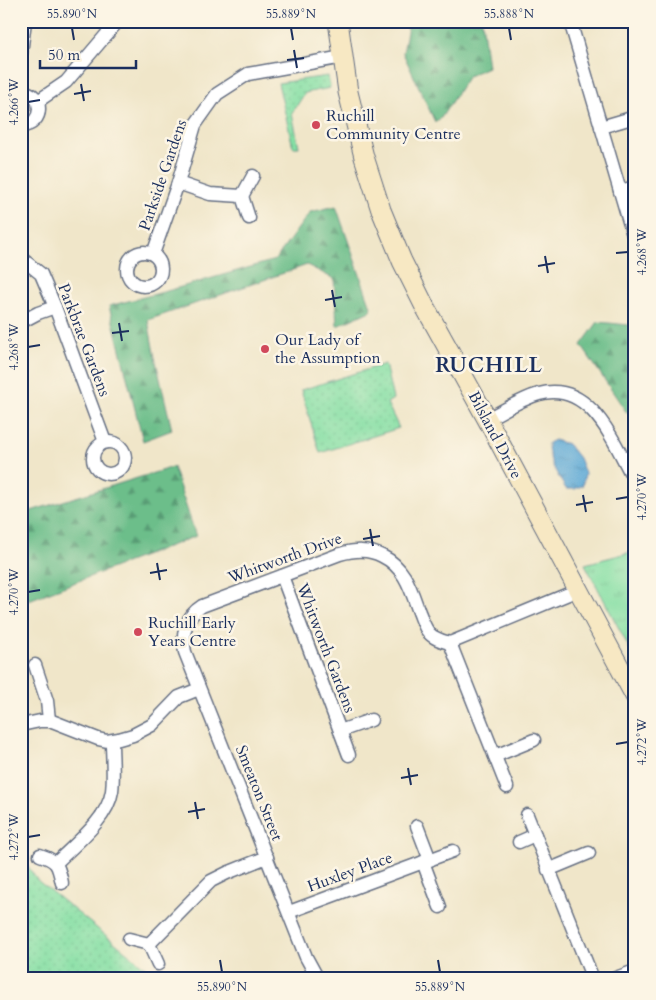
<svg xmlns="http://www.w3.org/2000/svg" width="656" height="1000" viewBox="0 0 656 1000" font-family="Cardo,serif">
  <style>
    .grass { fill: url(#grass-dots); stroke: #508781 }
    .forest { fill: url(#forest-firs); stroke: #447674 }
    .park { fill: url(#park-tufts); stroke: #508781 }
    .water { fill: url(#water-ripples); stroke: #3c6c9a }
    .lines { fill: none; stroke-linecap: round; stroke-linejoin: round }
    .minor-casing { stroke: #666f83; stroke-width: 15 }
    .secondary-casing { stroke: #666f83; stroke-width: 21 }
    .minor { stroke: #fff; stroke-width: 12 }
    .secondary { stroke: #f7e8c3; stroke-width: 19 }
    .ticks { fill: none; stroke: #1b2f5e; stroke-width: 2 }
    .poi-dot { fill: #d1495b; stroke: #fcf5e5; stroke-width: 2 }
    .labels { text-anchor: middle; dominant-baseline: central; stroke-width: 5; stroke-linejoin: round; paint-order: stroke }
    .poi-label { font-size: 16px; fill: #1b2f5e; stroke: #fcf5e5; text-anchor: start }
    .street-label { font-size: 16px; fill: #1b2f5e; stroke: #fcf5e5 }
    .district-label { font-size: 21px; font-weight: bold; letter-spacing: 1px; fill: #1b2f5e; stroke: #fcf5e5 }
    .neatline { fill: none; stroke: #1b2f5e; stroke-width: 2 }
    .ticks-label { font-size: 12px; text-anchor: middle; fill: #1b2f5e }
  </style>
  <defs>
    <pattern id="grass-dots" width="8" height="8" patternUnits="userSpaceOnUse" patternTransform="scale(1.25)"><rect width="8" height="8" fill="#85dfa4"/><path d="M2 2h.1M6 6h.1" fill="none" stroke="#72c090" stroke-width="1.8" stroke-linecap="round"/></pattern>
    <pattern id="forest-firs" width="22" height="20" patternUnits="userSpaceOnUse" patternTransform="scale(1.25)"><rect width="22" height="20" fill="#6cbe8a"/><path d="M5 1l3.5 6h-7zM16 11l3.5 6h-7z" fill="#589b74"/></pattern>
    <pattern id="park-tufts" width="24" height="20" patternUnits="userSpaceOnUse" patternTransform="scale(1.25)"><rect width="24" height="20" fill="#85dfa4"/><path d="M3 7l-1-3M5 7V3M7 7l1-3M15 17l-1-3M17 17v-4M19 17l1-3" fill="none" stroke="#72c090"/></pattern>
    <pattern id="water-ripples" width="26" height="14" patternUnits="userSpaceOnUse" patternTransform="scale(1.25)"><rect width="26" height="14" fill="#5da9d6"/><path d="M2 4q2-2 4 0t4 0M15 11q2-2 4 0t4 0" fill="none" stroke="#4c8ab1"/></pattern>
  </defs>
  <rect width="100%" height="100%" fill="#fcf5e5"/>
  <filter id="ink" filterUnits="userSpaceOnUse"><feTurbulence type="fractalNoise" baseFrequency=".02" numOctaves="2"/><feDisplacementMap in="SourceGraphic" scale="10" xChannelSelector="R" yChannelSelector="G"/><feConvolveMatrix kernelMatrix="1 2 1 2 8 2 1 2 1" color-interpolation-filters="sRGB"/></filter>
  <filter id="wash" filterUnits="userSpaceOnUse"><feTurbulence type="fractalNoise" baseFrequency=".0096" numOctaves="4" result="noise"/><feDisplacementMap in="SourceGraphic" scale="20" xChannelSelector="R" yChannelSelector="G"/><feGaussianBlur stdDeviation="1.12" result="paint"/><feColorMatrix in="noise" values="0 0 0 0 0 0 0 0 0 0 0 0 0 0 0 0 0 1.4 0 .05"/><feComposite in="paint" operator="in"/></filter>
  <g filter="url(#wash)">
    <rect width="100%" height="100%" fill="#f0e6c9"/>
    <g class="grass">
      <polygon points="328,76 330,88 305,93 292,113 299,147 293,147 278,83"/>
      <polygon points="385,364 393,399 387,403 399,428 320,453 301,390"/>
      <polygon points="21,856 37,880 160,979 21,979"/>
    </g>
    <g class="forest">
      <polygon points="409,21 482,21 488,67 468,76 441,118 435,122 403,53"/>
      <polygon points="336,206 372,310 337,326 334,279 307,265 148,320 154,353 172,430 143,441 109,306 167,291 275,260 310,212"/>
      <polygon points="598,322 629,325 635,331 635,418 627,413 581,345"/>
      <polygon points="173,467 196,536 21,603 21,514"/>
    </g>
    <polygon class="park" points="635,551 635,659 585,564"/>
    <path class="water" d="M554,440L568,444L579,458L585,473L583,485L575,489H566C557,474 548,461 548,443Z"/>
  </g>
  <g filter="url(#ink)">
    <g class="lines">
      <defs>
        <g id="minor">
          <polyline points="570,21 635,242"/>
          <polyline points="21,53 25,21"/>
          <path d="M21,92C45,91 45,126 21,126"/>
          <polyline points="38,101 66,82 118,21"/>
          <polyline points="601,127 635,117"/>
          <polyline points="178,183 210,194 242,196 253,176"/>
          <polyline points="620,191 635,187"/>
          <polyline points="242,196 249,218"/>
          <circle cx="144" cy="269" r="17"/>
          <polyline points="153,254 178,183 195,125 217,94 248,74 343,57"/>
          <polyline points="21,258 41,274 55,307 105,442"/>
          <polyline points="21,322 38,313 55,307"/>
          <path d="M487,419C503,411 521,399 539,394C592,380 614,444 635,481"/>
          <circle cx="109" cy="458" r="16"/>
          <polyline points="282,576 349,755"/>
          <polyline points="450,643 507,787"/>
          <polyline points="35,665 47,701 49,720"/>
          <polyline points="21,725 40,721 52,721 98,739 107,741 119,739 133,735 152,725 179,697 199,689"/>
          <polyline points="340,731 371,720"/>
          <polyline points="495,756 534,740"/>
          <polyline points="527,815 593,979"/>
          <polyline points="417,826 430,860"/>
          <polyline points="519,842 535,835"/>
          <path d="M40,855C58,861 58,865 62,883"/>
          <polyline points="423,862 440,907"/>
          <path d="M56,863C75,844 108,819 112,791C114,775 112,757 112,741"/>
          <polyline points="548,870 589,853"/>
          <polyline points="289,912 453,851"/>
          <polyline points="129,939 149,944 158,964"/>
          <polyline points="149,944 211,881 227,873 267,857"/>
          <path d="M318,979L306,957L185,652C181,634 186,616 202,606L340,554C355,550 368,549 382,556C405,567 411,590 419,612C422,619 424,627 429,633C434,639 443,641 450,643L578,590"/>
          <polyline points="613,979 635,971"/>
        </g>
        <polyline id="secondary" points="338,21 348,92 364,157 381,210 402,261 425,307 487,419 635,696"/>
      </defs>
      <use href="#minor" class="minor-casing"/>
      <use href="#secondary" class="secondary-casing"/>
      <use href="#minor" class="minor"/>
      <use href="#secondary" class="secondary"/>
    </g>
  </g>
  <path class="ticks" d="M72,28L74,40M291,28L293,40M509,28L511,40M294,50L297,68M287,60L304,58M81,84L84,101M74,94L91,91M28,102L40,100M616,253L628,252M545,256L548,273M538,266L555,263M332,290L335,307M325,300L342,297M119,323L122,341M112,333L129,331M28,347L40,345M583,495L586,512M616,499L628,497M576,505L593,502M370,529L373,546M363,539L380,536M157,563L160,580M150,573L167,570M28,592L40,590M616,744L628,742M408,768L411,785M401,778L418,775M195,802L198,819M188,812L205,809M28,837L40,835M220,960L222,972M438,960L440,972"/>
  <g class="poi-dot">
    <circle cx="316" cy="125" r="5"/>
    <circle cx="265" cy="349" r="5"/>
    <circle cx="138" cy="632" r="5"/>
  </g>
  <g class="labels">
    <g class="poi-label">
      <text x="326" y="116">Ruchill<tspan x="326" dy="18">Community Centre</tspan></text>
      <text x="275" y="340">Our Lady of<tspan x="275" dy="18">the Assumption</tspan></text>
      <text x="148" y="623">Ruchill Early<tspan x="148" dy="18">Years Centre</tspan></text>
    </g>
    <g class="street-label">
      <text transform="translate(163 175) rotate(-71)">Parkside Gardens</text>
      <text transform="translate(84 340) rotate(69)">Parkbrae Gardens</text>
      <text transform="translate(495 435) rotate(62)">Bilsland Drive</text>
      <text transform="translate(285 558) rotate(-20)">Whitworth Drive</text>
      <text transform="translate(326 648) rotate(69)">Whitworth Gardens</text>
      <text transform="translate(259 793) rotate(68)">Smeaton Street</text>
      <text transform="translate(350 872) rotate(-20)">Huxley Place</text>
    </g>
    <g class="district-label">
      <text x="489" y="365">RUCHILL</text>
    </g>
  </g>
  <rect width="656" height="1000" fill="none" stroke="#fcf5e5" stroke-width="55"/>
  <path d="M40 60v8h96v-8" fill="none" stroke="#1b2f5e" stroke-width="2.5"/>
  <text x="48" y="60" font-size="15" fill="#1b2f5e" stroke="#fcf5e5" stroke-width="4" paint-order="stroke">50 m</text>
  <rect x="28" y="28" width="600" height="944" class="neatline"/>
  <g class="ticks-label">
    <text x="72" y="18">55.890°N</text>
    <text x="291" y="18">55.889°N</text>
    <text x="509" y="18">55.888°N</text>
    <text transform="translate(14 102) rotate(-90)" y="4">4.266°W</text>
    <text transform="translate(642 252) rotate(-90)" y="4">4.268°W</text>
    <text transform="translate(14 347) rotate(-90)" y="4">4.268°W</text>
    <text transform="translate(642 497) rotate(-90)" y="4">4.270°W</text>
    <text transform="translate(14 592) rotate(-90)" y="4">4.270°W</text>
    <text transform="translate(642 742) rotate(-90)" y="4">4.272°W</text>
    <text transform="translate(14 837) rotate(-90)" y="4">4.272°W</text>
    <text x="222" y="991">55.890°N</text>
    <text x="440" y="991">55.889°N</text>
  </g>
</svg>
